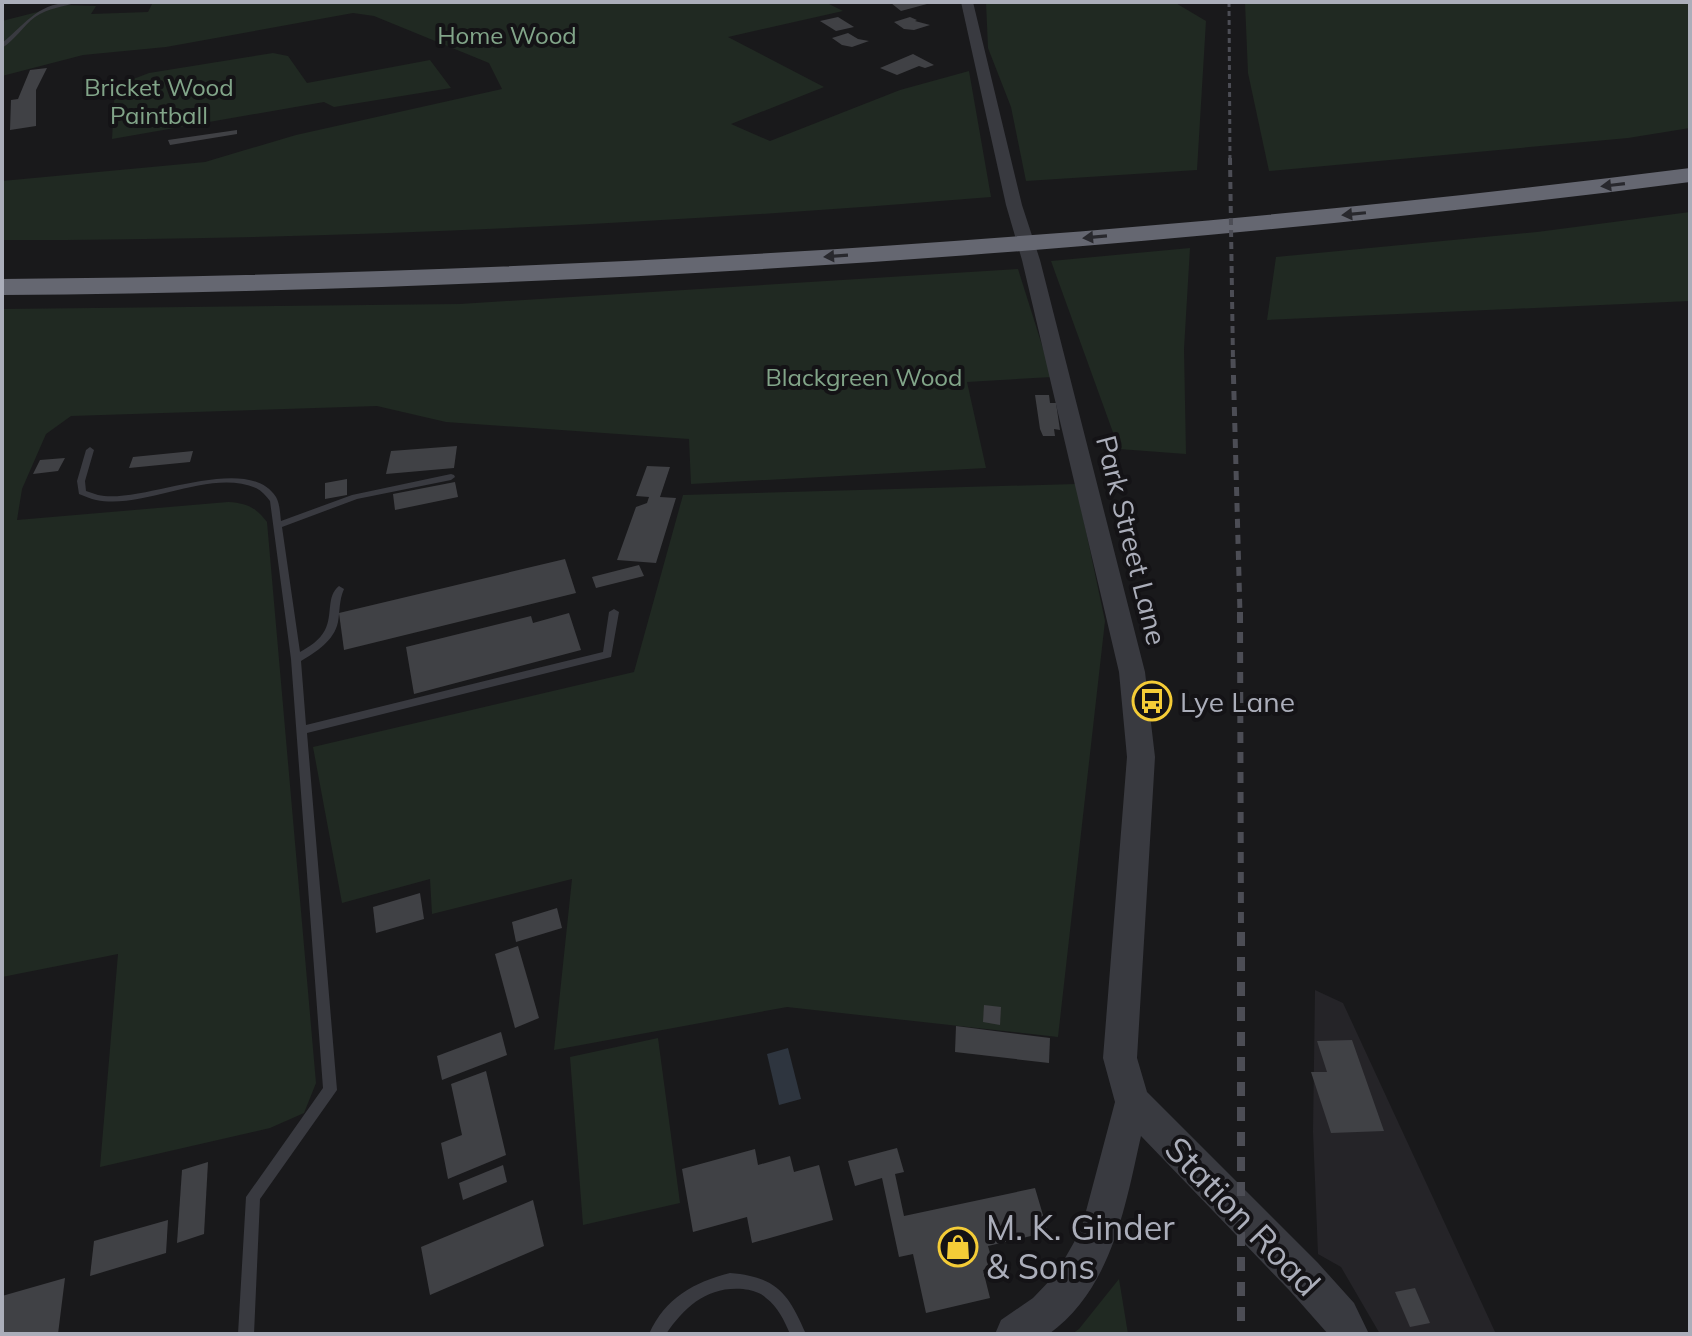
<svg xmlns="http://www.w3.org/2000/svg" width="1692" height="1336" viewBox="0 0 1692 1336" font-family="Mulish,sans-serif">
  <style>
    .built { fill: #252428 }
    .green { fill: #202922 }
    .water { fill: #2e353f }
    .building { fill: #404145 }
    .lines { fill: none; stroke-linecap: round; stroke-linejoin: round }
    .service { fill: #393a40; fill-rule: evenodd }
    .tertiary { fill: #393a40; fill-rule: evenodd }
    .motorway { fill: #656771; fill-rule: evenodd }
    .rail-far4 { stroke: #4c4d55; stroke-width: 3; stroke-dasharray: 5 4; stroke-linecap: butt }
    .rail-far3 { stroke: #4c4d55; stroke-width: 4; stroke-dasharray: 7 5; stroke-linecap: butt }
    .rail-far2 { stroke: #4c4d55; stroke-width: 5; stroke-dasharray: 9 7; stroke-linecap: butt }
    .rail-far1 { stroke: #4c4d55; stroke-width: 6; stroke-dasharray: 11 9; stroke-linecap: butt }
    .rail { stroke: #4c4d55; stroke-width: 8; stroke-dasharray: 14 11; stroke-linecap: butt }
    .oneway { fill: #28282d }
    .labels { text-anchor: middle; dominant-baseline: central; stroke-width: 8; stroke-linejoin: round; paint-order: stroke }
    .far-park-label { font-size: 24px; fill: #82a589; stroke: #141316 }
    .street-label { font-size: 28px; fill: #abaeba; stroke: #141316 }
    .poi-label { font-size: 28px; fill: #abaeba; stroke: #141316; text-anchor: start }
    .near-street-label { font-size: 34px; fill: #abaeba; stroke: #141316 }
    .near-poi-label { font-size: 34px; fill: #abaeba; stroke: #141316; text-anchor: start }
  </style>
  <rect width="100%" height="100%" fill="#19191b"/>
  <polygon class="built" points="1315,990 1343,1003 1496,1334 1380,1334 1341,1267 1318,1254 1313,1132"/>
  <g class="green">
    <path d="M153,2H825L843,11L728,37L824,87L731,124L770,141L900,90L969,71L991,197C662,224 332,240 2,240V181L205,162L296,135L502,89L489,63L374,16L353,13L166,47L83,55L2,76V21L65,5L96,6L91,14L148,12Z"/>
    <polygon points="986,2 1174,2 1206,21 1197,170 1026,181 1011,107 988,48"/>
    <polygon points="1245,2 1690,2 1690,128 1628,138 1269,171 1248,73"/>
    <polygon points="273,53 288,56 307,83 430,60 451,88 334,107 324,102 112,139 115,86 149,73"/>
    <polygon points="1690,212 1690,301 1267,320 1276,257 1537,232"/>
    <polygon points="1190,248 1184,349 1186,454 1119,449 1051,261"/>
    <path d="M1018,269L1052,377L967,382L986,468L691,484L689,439L446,422L377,406L71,416L46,434L22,489L17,520L228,502C246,503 256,507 267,522L316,1083L304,1113L270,1128L100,1167L118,954L2,977V309L460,304Z"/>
    <polygon points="1076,484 1105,621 1058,1037 787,1007 554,1050 572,879 432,914 430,879 342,903 313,747 634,672 683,495"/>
    <polygon points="658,1038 680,1203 583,1225 570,1057"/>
    <polygon points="1119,1279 1128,1334 1072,1334 1079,1329"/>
  </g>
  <polygon class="water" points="788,1048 801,1099 779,1105 767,1054"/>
  <g class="building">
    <polygon points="922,2 927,4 901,11 891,3"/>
    <polygon points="838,17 854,27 836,31 820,21"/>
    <polygon points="910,17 917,20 915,21 930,25 914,30 904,29 894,22"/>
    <polygon points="848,33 858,39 869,41 852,47 842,45 832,38"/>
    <polygon points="913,54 934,65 925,68 919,66 897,75 880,68"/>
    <polygon points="47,68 36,90 36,126 10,130 11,100 18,99 30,70"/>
    <polygon points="237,130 237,134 170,145 168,140"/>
    <polygon points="1035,395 1049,395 1050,403 1056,403 1060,430 1054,429 1055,436 1043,436 1040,429"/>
    <polygon points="457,446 454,468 386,474 391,451"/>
    <polygon points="193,451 190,462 129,468 133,457"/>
    <polygon points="65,458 58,471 33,474 40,460"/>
    <polygon points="647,466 670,467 660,497 676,498 656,563 617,560 636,507 647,503 649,497 636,496"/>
    <polygon points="347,479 347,495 325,499 325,483"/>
    <polygon points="455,482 458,497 395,510 393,494"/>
    <polygon points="565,559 576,593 344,650 339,613"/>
    <polygon points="639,565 644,576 596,588 592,577"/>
    <polygon points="569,613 581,650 414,694 406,647 531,616 533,623"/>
    <polygon points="420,893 424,919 376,933 373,907"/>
    <polygon points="557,908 562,928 516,942 512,922"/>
    <polygon points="518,946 539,1018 515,1028 495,954"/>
    <polygon points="984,1005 1001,1007 1000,1025 983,1022"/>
    <polygon points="956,1026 1050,1038 1049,1063 955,1052"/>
    <polygon points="501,1032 507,1055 442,1080 437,1056"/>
    <polygon points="1352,1040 1384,1131 1331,1133 1311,1072 1327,1072 1317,1041"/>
    <polygon points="486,1071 506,1155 448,1179 441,1143 462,1135 451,1084"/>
    <polygon points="897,1148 904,1172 895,1174 904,1216 1035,1188 1048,1232 988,1246 994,1267 983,1270 990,1298 926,1313 913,1254 899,1257 882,1178 855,1186 848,1161"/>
    <polygon points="755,1149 758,1165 790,1156 794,1172 819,1165 833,1220 752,1243 747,1217 693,1232 682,1169"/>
    <polygon points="208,1162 204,1234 177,1243 182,1170"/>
    <polygon points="503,1165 507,1182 463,1200 459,1183"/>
    <polygon points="533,1200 544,1246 430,1295 421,1247"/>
    <polygon points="168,1220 166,1253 90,1276 94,1241"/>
    <polygon points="65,1278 58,1334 2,1334 2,1296"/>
    <polygon points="1415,1288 1430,1323 1410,1327 1395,1292"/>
  </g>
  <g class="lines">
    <g class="service">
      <path d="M77,2C64,7 48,8 35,17C23,26 15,40 2,48V43C29,21 38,2 77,2Z"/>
      <path d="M90,447L94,450L85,481L86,491C90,492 94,494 98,495C142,505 246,451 276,497C280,504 280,514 281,521L352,495L451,474L454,475L455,477L451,480L357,499L282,527L300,652C309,647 320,640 325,630C333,615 326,596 339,586L344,589C339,600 340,611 338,622C334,641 316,652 301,661L306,725L603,652L609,612L614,609L619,612L611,657L307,733L337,1090L260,1199L254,1334H238L246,1197L323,1088L291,659L270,501C266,496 262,491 256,488C209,468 145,510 96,500C91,499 85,496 79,494L77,481L86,450Z"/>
      <path d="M730,1273C777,1277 788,1293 806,1334H790C784,1320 778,1307 766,1298C760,1292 751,1290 743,1289C708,1286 685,1306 666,1334H649C665,1298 694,1282 730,1273Z"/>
    </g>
    <path class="tertiary" d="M961,2H973L1022,205L1040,260L1145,672L1155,757L1137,1058L1147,1092L1318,1263L1354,1303L1369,1334H1328L1290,1291L1141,1136C1125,1207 1112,1288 1049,1334H995L1001,1320L1033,1298L1056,1274L1081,1230L1115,1102L1103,1058L1127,757L1119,672L1022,260L1006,205Z"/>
    <path class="motorway" d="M1690,168V182C1131,254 566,290 2,295V279C566,274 1131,239 1690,168Z"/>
    <polyline class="rail-far4" points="1229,2 1230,160"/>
    <polyline class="rail-far3" points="1230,158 1233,361"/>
    <polyline class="rail-far2" points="1233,359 1240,614"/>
    <polyline class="rail-far1" points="1240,612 1241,934"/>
    <polyline class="rail" points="1241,932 1241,1334"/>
  </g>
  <defs><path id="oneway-solid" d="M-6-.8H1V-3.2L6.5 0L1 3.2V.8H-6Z" transform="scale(2)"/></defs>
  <g class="oneway">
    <use href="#oneway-solid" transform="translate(1613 185) rotate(173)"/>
    <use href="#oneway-solid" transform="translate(1354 214) rotate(174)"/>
    <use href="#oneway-solid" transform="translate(1095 237) rotate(175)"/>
    <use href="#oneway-solid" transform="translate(836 256) rotate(176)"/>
  </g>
  <defs>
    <symbol id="bus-ring" viewBox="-11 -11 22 22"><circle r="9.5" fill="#141316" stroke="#f4cc37" stroke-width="1.5"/><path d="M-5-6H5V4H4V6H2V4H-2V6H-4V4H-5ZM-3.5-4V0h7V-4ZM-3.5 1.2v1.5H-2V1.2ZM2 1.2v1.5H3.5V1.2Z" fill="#f4cc37"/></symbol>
    <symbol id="shop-ring" viewBox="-11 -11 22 22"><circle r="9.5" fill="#141316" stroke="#f4cc37" stroke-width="1.5"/><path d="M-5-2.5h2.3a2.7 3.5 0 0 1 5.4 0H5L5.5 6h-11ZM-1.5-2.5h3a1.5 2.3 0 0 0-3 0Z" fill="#f4cc37"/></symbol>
  </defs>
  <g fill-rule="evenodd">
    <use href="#bus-ring" x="1130" y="679" width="44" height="44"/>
    <use href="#shop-ring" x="936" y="1225" width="44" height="44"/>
  </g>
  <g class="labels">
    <g class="far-park-label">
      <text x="507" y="35">Home Wood</text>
      <text x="159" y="87">Bricket Wood<tspan x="159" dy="28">Paintball</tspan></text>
      <text x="864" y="377">Blackgreen Wood</text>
    </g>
    <g class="street-label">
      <text transform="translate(1132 540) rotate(76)">Park Street Lane</text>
    </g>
    <g class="poi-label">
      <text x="1180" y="701">Lye Lane</text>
    </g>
    <g class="near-street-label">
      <text transform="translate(1243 1216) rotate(46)">Station Road</text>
    </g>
    <g class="near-poi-label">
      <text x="986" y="1227">M. K. Ginder<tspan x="986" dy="39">&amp; Sons</tspan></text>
    </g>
  </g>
  <rect width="1692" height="1336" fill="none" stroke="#abaeba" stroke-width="8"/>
</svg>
